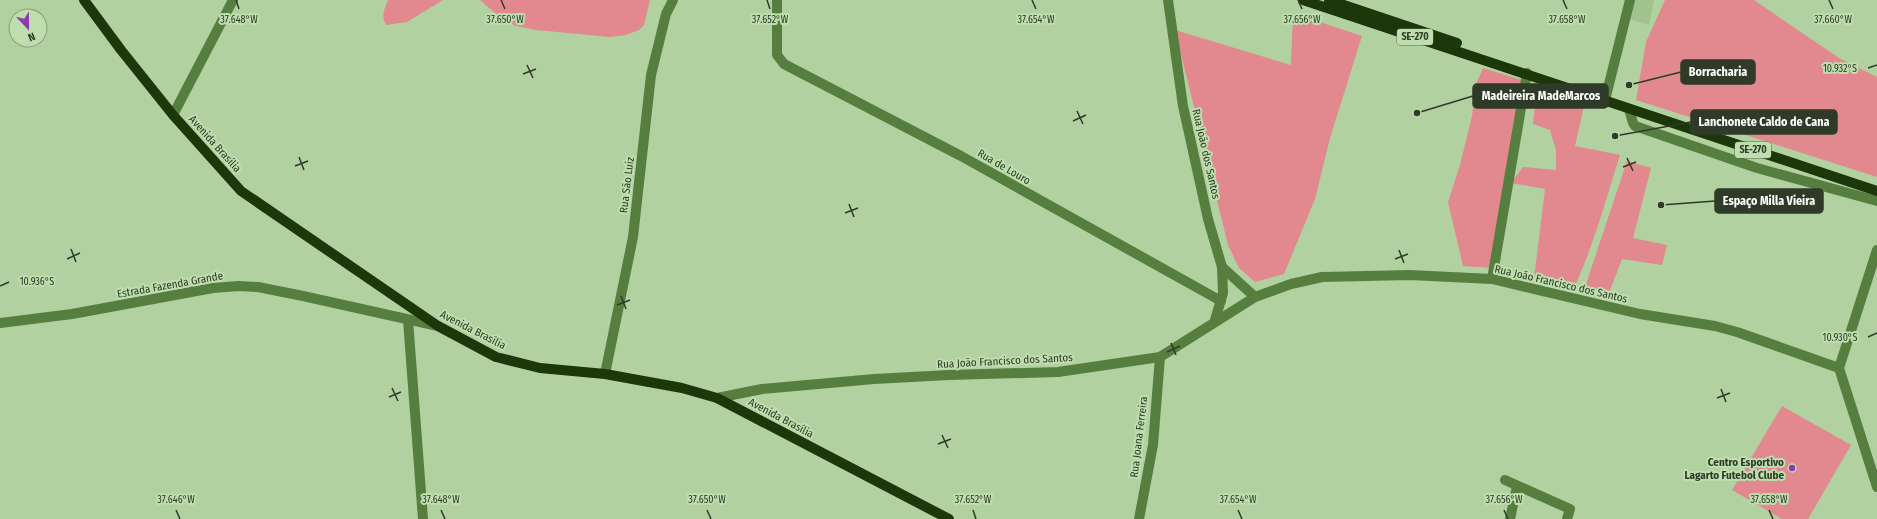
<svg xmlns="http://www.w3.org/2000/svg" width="1877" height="519" viewBox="0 0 1877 519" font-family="'Fira Sans Condensed',sans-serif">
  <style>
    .built { fill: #a1c390 }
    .green { fill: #e2888f }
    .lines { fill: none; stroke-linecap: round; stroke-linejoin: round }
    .minor { stroke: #567f3f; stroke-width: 10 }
    .major { stroke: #1c370a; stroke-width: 10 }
    .ticks { fill: none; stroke: #2f3b28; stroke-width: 1.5 }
    .poi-dot { fill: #8b3baa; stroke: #bedeae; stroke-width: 1.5 }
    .labels { text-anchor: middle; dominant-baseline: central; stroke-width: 4; stroke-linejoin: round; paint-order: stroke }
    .shield { fill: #bedeae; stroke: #5a6c50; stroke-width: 1 }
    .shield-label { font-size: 10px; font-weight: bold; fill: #2f3b28 }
    .street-label { font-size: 11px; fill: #2f3b28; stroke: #bedeae }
    .poi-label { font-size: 11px; font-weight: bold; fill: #2f3b28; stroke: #bedeae; text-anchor: end }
    .ticks-label { font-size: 10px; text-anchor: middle; fill: #2f3b28; stroke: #bedeae; stroke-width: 4; stroke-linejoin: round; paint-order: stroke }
    .leader { fill: none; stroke: #2f3b28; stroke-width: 1.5 }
    .callout-dot { fill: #2f3b28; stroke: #bedeae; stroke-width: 1.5 }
    .callout { fill: #2f3b28; stroke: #2f3b28; stroke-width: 1.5 }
    .callout-label { font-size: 12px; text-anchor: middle; font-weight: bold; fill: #fff }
  </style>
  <rect width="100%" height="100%" fill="#b1d1a1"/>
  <polygon class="built" points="1633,0 1654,0 1649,25 1628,19"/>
  <g class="green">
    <path d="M388,0H443L407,22L386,25C381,15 384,10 388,0Z"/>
    <polygon points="480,0 650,0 644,25 639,30 626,35 610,37 536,30 516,26 503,20"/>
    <polygon points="1665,0 1754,0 1839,58 1877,77 1877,177 1636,100 1646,42"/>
    <polygon points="1293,13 1362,36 1330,138 1315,199 1284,274 1255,282 1239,268 1228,245 1175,30 1291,65"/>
    <polygon points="1483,68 1522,80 1493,268 1463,266 1448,202 1460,165 1472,116 1476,84"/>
    <path d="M1543,87L1562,94L1584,106L1575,146L1620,155C1606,199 1594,244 1575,286L1534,279L1545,189L1511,183L1523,167L1556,170V150L1550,130L1533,124L1536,96Z"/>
    <polygon points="1627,161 1651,168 1633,238 1667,245 1662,265 1622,259 1609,293 1585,287"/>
    <polygon points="1782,406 1851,445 1808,519 1782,519 1732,490"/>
  </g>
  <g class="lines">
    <g class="minor">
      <polyline points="777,0 777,55 784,64 961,156 1221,301"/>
      <polyline points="1168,0 1183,106 1208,219 1222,267 1255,297"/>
      <polyline points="1606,96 1630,0"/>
      <polyline points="1629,109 1633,123 1635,126 1757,168 1877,201"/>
      <polyline points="173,115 233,0"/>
      <polyline points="1877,250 1839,368 1877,487"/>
      <polyline points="1492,279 1527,73"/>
      <polyline points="408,320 423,519"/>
      <polyline points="1215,320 1223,293 1222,267"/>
      <polyline points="0,323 72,314 213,288 239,286 258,287 303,296 438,326"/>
      <polyline points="605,374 633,237 651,75 666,14 673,0"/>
      <polyline points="717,398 762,389 874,379 949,375 1058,372 1160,357 1255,297 1291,284 1322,277 1410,275 1492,279 1640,314 1715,326 1737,332 1839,368"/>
      <polyline points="1505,480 1570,509 1567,519"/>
      <polyline points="1139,519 1153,445 1160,357"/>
      <polyline points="1510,519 1517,486"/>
    </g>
    <g class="major">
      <polyline points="84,0 121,50 173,115 241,191 438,326 496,357 540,368 605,374 682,388 717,398 949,519"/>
      <polyline points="1303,0 1877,191"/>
      <polyline points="1329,0 1457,43"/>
    </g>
  </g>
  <path class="ticks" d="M236,0L239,9M501,0L505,9M767,0L770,9M1032,0L1036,9M1298,0L1302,9M1563,0L1567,9M1829,0L1833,9M527,65L533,78M1868,68L1877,65M523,74L536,69M1077,111L1083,124M1073,121L1086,115M299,157L304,170M1627,158L1633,171M295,166L308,161M1623,167L1636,162M849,204L854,217M845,213L858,208M71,249L76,262M1399,250L1404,263M67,259L80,253M1395,259L1408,254M0,286L9,282M621,296L626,309M617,305L630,300M1868,337L1877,333M1171,343L1176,355M1167,352L1180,346M392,388L398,401M1721,389L1726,402M389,397L401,392M1717,398L1730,393M942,435L948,448M938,444L951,439M176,510L180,519M441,510L445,519M707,510L711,519M973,510L976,519M1238,510L1242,519M1504,510L1508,519M1769,510L1773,519"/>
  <circle class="poi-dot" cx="1792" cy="468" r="4"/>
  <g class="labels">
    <g class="shield">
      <rect x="1397" y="29" width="36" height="16" rx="3"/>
      <rect x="1735" y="142" width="36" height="16" rx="3"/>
    </g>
    <g class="shield-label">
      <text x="1415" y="37">SE-270</text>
      <text x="1753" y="150">SE-270</text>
    </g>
    <g class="street-label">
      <text transform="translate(215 144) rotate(48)">Avenida Brasília</text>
      <text transform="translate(1206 154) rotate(77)">Rua João dos Santos</text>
      <text transform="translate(1004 167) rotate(30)">Rua de Louro</text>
      <text transform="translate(627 185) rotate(-83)">Rua São Luiz</text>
      <text transform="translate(1561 284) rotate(13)">Rua João Francisco dos Santos</text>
      <text transform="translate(170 285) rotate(-10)">Estrada Fazenda Grande</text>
      <text transform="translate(473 330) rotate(27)">Avenida Brasília</text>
      <text transform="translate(1005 361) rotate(-3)">Rua João Francisco dos Santos</text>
      <text transform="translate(781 418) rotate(28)">Avenida Brasília</text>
      <text transform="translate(1139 437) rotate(-83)">Rua Joana Ferreira</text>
    </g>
    <g class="poi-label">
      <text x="1784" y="462">Centro Esportivo<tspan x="1784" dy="13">Lagarto Futebol Clube</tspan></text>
    </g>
  </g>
  <g class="ticks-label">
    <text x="505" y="23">37.650°W</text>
    <text x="1302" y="23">37.656°W</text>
    <text x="1833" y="23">37.660°W</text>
    <text x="239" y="23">37.648°W</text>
    <text x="770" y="23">37.652°W</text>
    <text x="1036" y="23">37.654°W</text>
    <text x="1567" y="23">37.658°W</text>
    <text x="1840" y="72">10.932°S</text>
    <text x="37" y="285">10.936°S</text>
    <text x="1840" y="341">10.930°S</text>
    <text x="176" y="503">37.646°W</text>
    <text x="441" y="503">37.648°W</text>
    <text x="707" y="503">37.650°W</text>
    <text x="973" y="503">37.652°W</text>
    <text x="1238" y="503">37.654°W</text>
    <text x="1504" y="503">37.656°W</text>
    <text x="1769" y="503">37.658°W</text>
  </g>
  <path class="leader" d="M1629 85L1681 72M1417 113L1473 96M1615 136L1691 122M1661 205L1715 201"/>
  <g class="callout-dot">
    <circle cx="1629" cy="85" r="4"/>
    <circle cx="1417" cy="113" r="4"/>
    <circle cx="1615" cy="136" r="4"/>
    <circle cx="1661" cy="205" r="4"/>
  </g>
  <g class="callout">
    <rect x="1681" y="60" width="74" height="24" rx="4"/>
    <rect x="1473" y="84" width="135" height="24" rx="4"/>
    <rect x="1691" y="110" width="146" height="24" rx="4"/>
    <rect x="1715" y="189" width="108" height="24" rx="4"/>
  </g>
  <g class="callout-label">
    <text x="1718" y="76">Borracharia</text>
    <text x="1541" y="100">Madeireira MadeMarcos</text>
    <text x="1764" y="126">Lanchonete Caldo de Cana</text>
    <text x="1769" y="205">Espaço Milla Vieira</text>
  </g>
  <g transform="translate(28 28) rotate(158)"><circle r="19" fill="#bedeae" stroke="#859d78"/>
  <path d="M0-3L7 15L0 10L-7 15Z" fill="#8b3baa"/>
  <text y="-6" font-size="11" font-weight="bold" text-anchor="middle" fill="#2f3b28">N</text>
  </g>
</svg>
